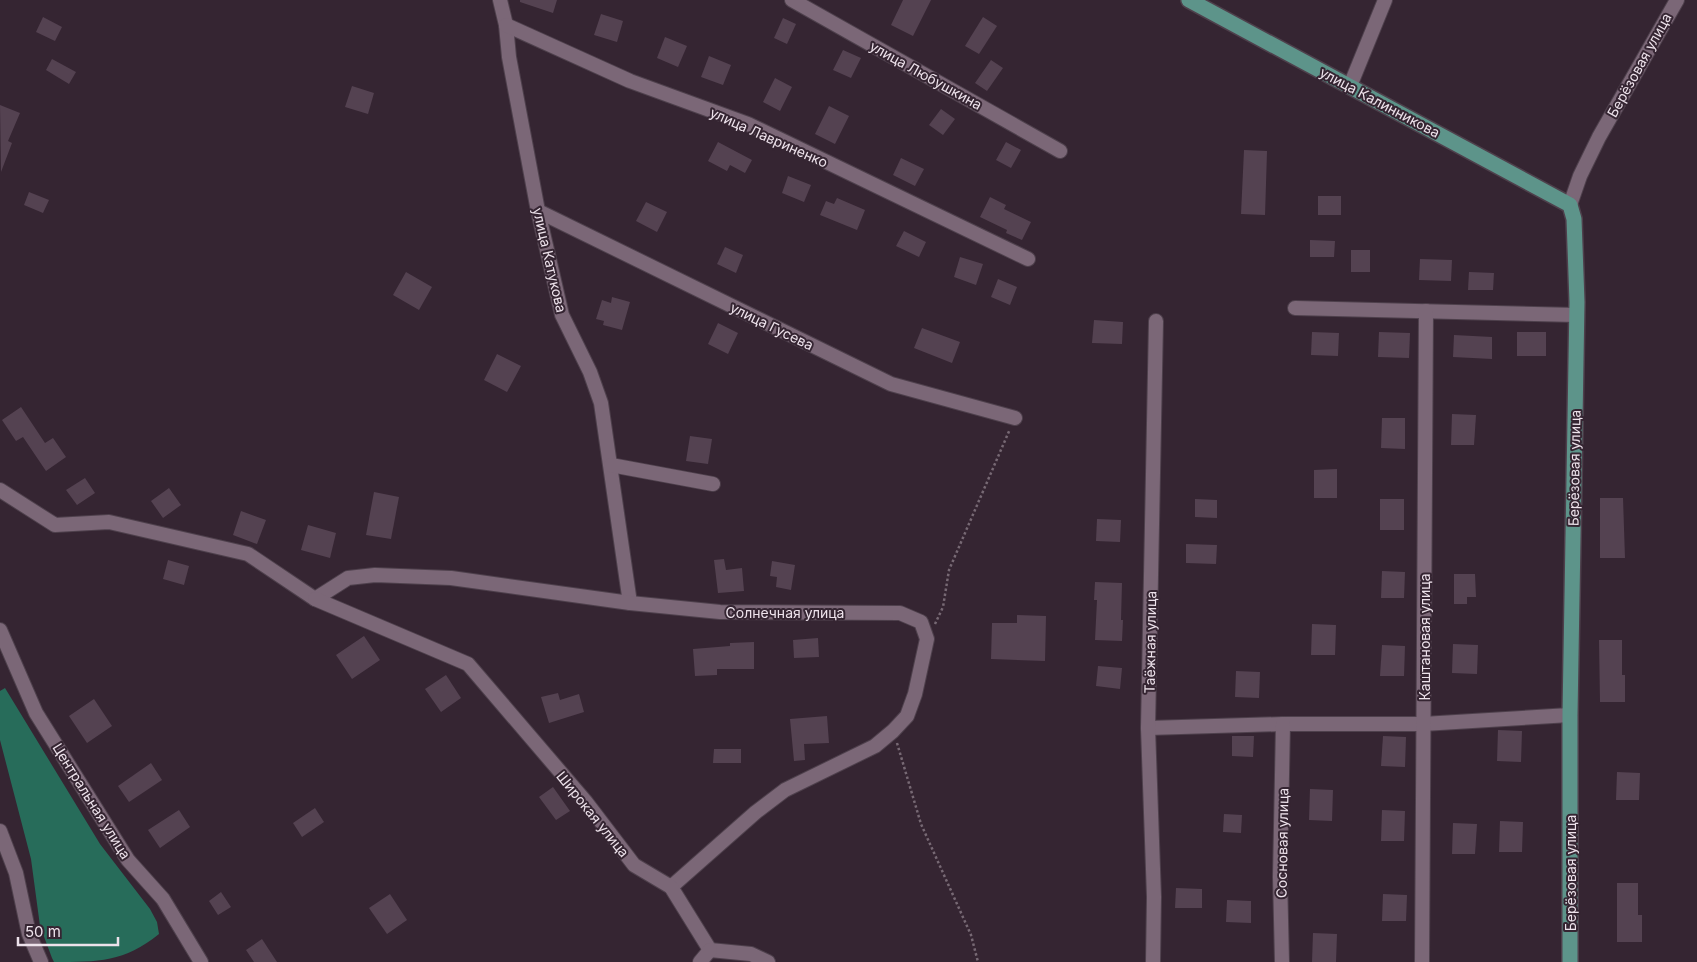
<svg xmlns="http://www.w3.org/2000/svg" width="1697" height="962" viewBox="0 0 1697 962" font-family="Inter,sans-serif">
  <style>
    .water { fill: #276c5a }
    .building { fill: #544251 }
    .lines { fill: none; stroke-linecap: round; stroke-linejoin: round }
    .minor-casing { stroke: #4e404c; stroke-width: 16 }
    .major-casing { stroke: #4e404c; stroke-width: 18 }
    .path { stroke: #776974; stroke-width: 2.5; stroke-dasharray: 2.5 2.5; stroke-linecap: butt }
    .minor { stroke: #7b6777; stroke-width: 14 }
    .major { stroke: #5d948a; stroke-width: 15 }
    .labels { text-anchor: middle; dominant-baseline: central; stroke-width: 4; stroke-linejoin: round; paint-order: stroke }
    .street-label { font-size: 14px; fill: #ede2eb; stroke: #352532 }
  </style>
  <rect width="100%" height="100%" fill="#352532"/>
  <path class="water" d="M5,688L100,844L150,909L157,922L159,934C124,962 99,962 54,962L52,958L40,926L31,859L0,740V691Z"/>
  <g class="building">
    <polygon points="520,0 557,0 553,13 520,2"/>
    <polygon points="903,0 931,0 913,36 891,25"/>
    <polygon points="601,14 623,21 617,42 594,35"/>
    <polygon points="43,17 62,27 55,41 36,32"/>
    <polygon points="983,17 997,26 979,54 965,46"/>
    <polygon points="783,18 796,24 787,44 774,38"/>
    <polygon points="665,37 687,46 678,67 657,58"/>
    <polygon points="843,50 861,58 851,78 833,70"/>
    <polygon points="709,56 731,65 723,85 701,77"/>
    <polygon points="52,59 76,72 69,84 46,70"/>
    <polygon points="991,60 1003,68 987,91 975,83"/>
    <polygon points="775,78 792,87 780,111 763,102"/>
    <polygon points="352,86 374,93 368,114 345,107"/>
    <polygon points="0,105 20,113 8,141 12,143 1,172"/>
    <polygon points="829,106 849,116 835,144 815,134"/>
    <polygon points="941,109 955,119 943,135 929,125"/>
    <polygon points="718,142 752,160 745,173 730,165 727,171 708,161"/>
    <polygon points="1006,142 1021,150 1011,168 996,160"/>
    <polygon points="1244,150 1267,151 1265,215 1241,214"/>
    <polygon points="901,158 924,169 915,186 893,175"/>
    <polygon points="788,176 811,185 804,202 782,193"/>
    <polygon points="29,192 49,200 43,213 24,205"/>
    <rect x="1318" y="196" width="23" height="19"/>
    <polygon points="990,197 1006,205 1004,209 1031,222 1022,240 1006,233 1007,230 980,217"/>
    <polygon points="837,198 865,210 857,230 820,215 826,201 834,204"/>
    <polygon points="646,202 667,212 657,232 636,221"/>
    <polygon points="904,231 926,242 919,257 896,246"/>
    <polygon points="1310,240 1335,241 1334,257 1310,257"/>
    <polygon points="725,247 743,255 736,273 717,264"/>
    <rect x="1351" y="250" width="19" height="22"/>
    <polygon points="960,257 983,264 976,285 954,277"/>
    <polygon points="1420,259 1452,260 1451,281 1419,280"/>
    <polygon points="406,272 432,287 419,310 393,295"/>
    <polygon points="1469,272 1494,273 1493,290 1468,290"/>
    <polygon points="998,279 1017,287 1010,305 991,297"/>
    <polygon points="612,297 630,302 622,330 603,325 604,321 596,319 602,300 611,303"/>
    <polygon points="1094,320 1123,322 1122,344 1092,343"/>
    <polygon points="718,323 738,333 728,354 708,344"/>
    <polygon points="922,328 960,342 952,363 914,348"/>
    <polygon points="1312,332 1339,333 1338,356 1311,355"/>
    <polygon points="1379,332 1410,333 1409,358 1378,357"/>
    <rect x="1517" y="332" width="29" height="24"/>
    <polygon points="1454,335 1492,337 1492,359 1453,357"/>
    <polygon points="497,354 521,366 507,392 484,380"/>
    <polygon points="21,407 45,443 53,438 66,457 46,471 23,437 16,441 2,420"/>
    <polygon points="1452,414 1476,415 1474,445 1451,445"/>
    <polygon points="1382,418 1405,418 1405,449 1381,448"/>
    <polygon points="690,436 712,439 708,464 686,461"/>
    <polygon points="1337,469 1337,498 1314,498 1314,470"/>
    <polygon points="85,478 95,493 77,505 66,490"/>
    <polygon points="169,488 181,505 163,518 151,501"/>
    <polygon points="374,492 399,497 391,539 366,535"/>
    <polygon points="1600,498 1623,498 1625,558 1600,558"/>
    <polygon points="1195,499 1217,500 1217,518 1195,517"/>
    <rect x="1380" y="499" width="24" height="31"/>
    <polygon points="241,511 266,520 257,544 233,535"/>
    <polygon points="1097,519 1121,520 1120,542 1096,541"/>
    <polygon points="308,525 336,533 330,558 301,550"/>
    <polygon points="1186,544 1217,545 1216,564 1186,563"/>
    <polygon points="724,559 726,570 742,568 744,591 718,593 714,560"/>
    <polygon points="168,560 189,566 184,585 163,579"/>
    <polygon points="772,561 795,565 791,590 776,587 777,577 770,576"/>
    <polygon points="1382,571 1405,572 1404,598 1381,598"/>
    <polygon points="1454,574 1475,574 1476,597 1467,597 1467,604 1454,604"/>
    <polygon points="1095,582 1122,583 1121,620 1123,620 1122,641 1095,640 1097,600 1094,600"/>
    <polygon points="1017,615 1046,616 1045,661 991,659 992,623 1017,623"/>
    <polygon points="1312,624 1336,625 1335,655 1311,655"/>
    <polygon points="364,636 380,660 352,679 336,655"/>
    <polygon points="818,638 819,657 794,658 793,640"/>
    <polygon points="1599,640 1622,640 1622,675 1625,675 1625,702 1600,702"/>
    <polygon points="754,642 754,669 717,669 717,675 695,676 693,649 730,646 730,643"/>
    <polygon points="1453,644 1478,645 1477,674 1452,673"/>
    <polygon points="1382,645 1405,646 1404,676 1380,676"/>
    <polygon points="1098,666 1122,668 1120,689 1096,686"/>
    <polygon points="1236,671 1260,672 1259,698 1235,697"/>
    <polygon points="446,675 461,698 441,712 425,689"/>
    <polygon points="558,693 560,700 579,694 584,712 549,723 541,697"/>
    <polygon points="94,699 112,726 87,743 69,716"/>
    <polygon points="827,716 829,743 804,744 805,760 794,761 790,719"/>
    <polygon points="1498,730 1522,731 1521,762 1497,761"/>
    <polygon points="1232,736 1254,736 1253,757 1232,756"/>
    <polygon points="1383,736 1406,737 1405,767 1381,766"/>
    <polygon points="714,749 741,749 741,763 713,763"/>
    <polygon points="151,763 162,780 129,802 118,786"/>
    <polygon points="1617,772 1640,773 1639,800 1616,800"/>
    <polygon points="553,787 570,811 556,820 539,797"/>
    <polygon points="1310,789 1333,790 1332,821 1309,820"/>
    <polygon points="315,808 324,822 302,837 293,823"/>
    <polygon points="179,810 190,827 160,848 148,830"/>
    <polygon points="1382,810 1405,811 1404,841 1381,841"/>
    <polygon points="1224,814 1242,815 1241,833 1223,832"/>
    <polygon points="1500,821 1523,822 1522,852 1499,852"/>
    <polygon points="1453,823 1477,824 1475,854 1452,854"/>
    <polygon points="1617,883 1638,883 1638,915 1642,915 1642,942 1617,942"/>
    <polygon points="1176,888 1202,889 1202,908 1175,908"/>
    <polygon points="221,892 231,907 218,915 209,901"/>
    <polygon points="390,894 407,920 387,934 369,908"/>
    <polygon points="1383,894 1407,895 1406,921 1382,921"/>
    <polygon points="1227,900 1251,901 1251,923 1226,922"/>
    <polygon points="1313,933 1337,934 1336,962 1312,962"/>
    <polygon points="262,939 277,962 254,962 246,950"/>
  </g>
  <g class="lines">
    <defs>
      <g id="minor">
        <polyline points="500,0 506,25 509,57 538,211 562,315 590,372 601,403 630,603"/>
        <polyline points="792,0 1060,151"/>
        <polyline points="506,25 630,81 748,124 1028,259"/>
        <polyline points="1350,86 1385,0"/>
        <polyline points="1570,205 1580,176 1599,137 1677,0"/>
        <polyline points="538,211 891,384 1015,418"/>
        <polyline points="1295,308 1576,315"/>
        <polyline points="611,465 713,484"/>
        <polyline points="0,490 55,525 109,522 248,554 315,599 348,578 375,575 451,578 630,603 720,612 900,613 921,622 927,639 915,694 907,716 893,731 875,746 785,790 756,812 671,887"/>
        <polyline points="315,599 468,664 586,802 634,865 671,887 710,950"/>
        <polyline points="0,630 36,713 128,860 163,899 201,962"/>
        <polyline points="1148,728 1283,724 1423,724 1570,715"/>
        <polyline points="0,831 16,873 29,934 41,962"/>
        <polyline points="710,950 751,954 768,962"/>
        <polyline points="700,962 710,950"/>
        <polyline points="1153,962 1154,897 1148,728 1156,321"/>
        <polyline points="1282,962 1280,877 1283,724"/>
        <polyline points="1422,962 1426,311"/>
      </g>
      <polyline id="major" points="1189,0 1570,205 1574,219 1577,302 1570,715 1570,962"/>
    </defs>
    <use href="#minor" class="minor-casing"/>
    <use href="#major" class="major-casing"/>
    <g class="path">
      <polyline points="935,624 943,607 949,570 1010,429"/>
      <polyline points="897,743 921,824 971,935 978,962"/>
    </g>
    <use href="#minor" class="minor"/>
    <use href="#major" class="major"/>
  </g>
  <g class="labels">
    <g class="street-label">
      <text transform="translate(1639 65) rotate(-61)">Берёзовая улица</text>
      <text transform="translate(926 75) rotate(29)">улица Любушкина</text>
      <text transform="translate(1380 102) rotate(28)">улица Калинникова</text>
      <text transform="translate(769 137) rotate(24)">улица Лавриненко</text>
      <text transform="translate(550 260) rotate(77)">улица Катукова</text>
      <text transform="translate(772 326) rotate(26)">улица Гусева</text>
      <text transform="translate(1574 468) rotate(-89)">Берёзовая улица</text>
      <text x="785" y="612">Солнечная улица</text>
      <text transform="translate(1424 637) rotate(-90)">Каштановая улица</text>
      <text transform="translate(1150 642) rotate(-89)">Таёжная улица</text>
      <text transform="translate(92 801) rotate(58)">Центральная улица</text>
      <text transform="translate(593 814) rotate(51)">Широкая улица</text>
      <text transform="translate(1282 843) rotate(-89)">Сосновая улица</text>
      <text transform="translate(1570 873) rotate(-90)">Берёзовая улица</text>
    </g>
  </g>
  <path d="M18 937v8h100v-8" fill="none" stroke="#ede2eb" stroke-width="2.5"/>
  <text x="25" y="937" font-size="15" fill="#ede2eb" stroke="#352532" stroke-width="4" paint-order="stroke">50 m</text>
</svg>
